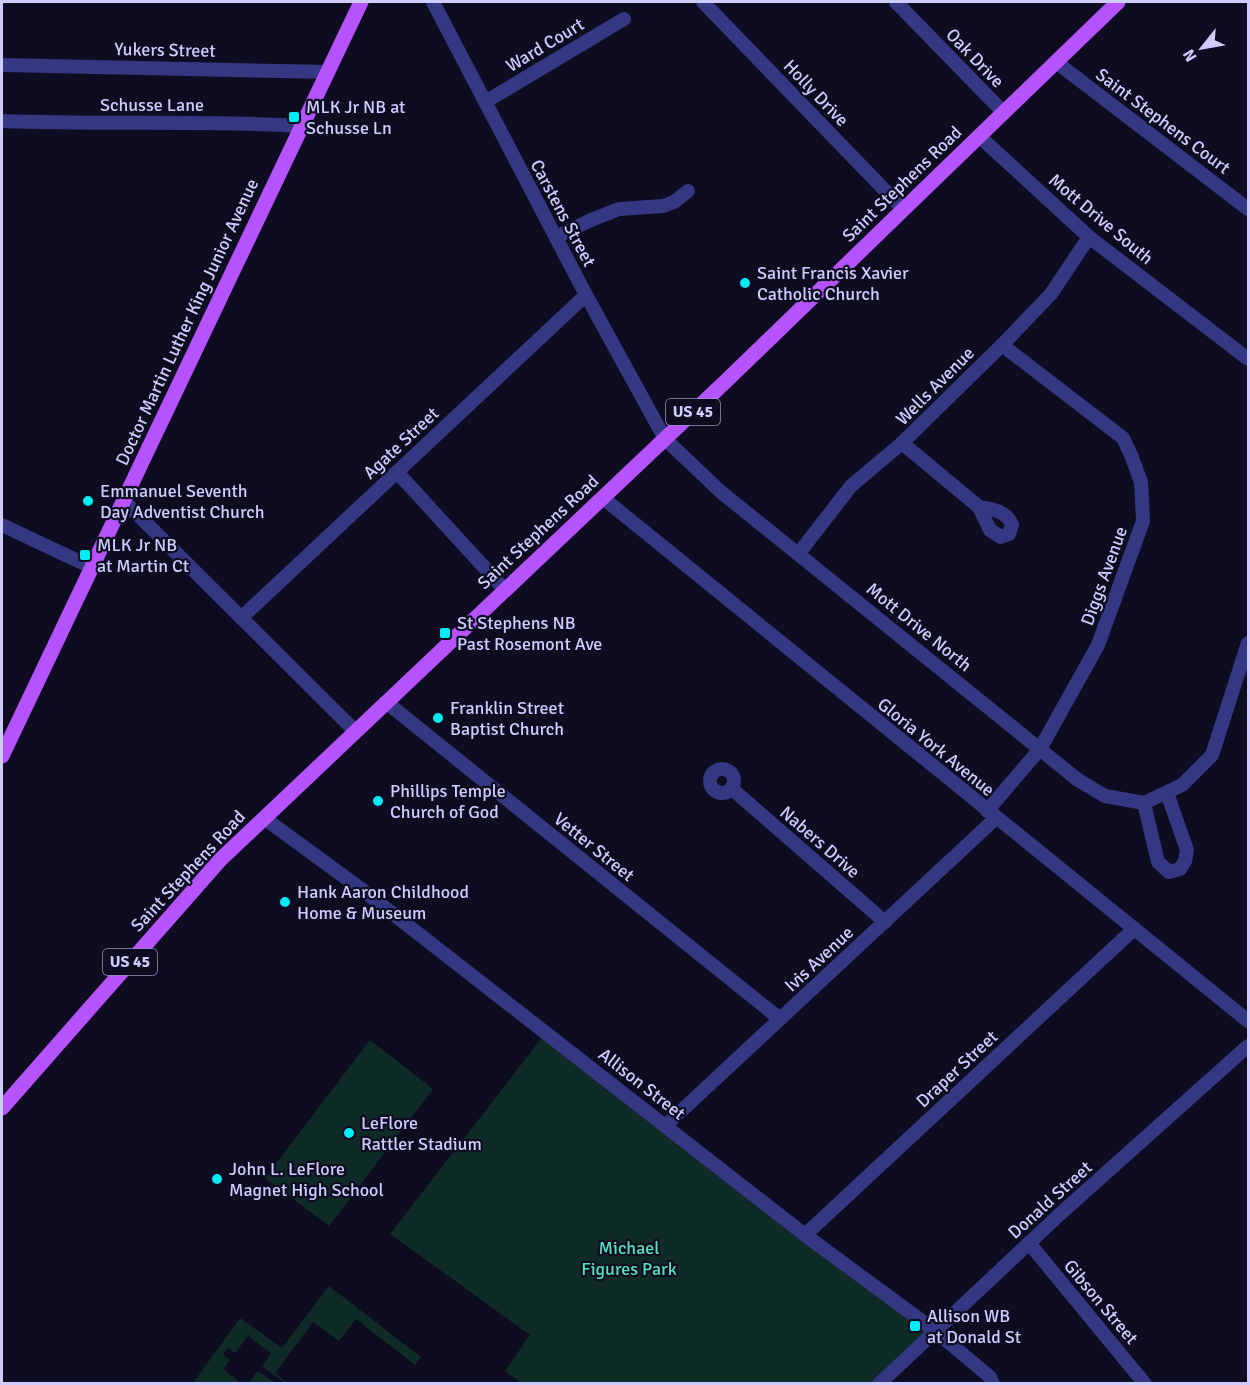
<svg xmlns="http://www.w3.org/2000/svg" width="1250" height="1385" viewBox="0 0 1250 1385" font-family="Signika,sans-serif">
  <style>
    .green { fill: #0f2b28 }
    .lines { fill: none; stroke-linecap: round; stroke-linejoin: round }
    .minor { stroke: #353782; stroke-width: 14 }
    .major { stroke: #b553ff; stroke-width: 15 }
    .poi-dot { fill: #00ecf7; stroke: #0e0c21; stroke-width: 2 }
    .labels { text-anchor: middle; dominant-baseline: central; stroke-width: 4.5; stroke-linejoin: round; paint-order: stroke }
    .shield { fill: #0e0c21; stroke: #9592bc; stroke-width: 1.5 }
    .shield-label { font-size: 16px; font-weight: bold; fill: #cfccff }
    .street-label { font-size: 18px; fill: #cfccff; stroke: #0e0c21 }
    .poi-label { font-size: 18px; fill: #cfccff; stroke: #0e0c21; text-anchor: start }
    .park-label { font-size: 18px; fill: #54e3b7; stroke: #0e0c21 }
  </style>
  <rect width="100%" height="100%" fill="#0e0c21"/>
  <g class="green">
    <polygon points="544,1035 929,1331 874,1383 521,1383 505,1371 530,1335 390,1234"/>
    <polygon points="370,1040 433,1089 329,1226 265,1178"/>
    <polygon points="329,1286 421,1357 415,1365 356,1319 339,1341 313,1322 275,1373 288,1383 285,1383 262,1366 271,1353 248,1336 235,1353 228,1348 223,1354 230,1360 223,1369 241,1383 193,1383 240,1318 282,1348"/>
    <polygon points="258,1371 275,1383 248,1383"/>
  </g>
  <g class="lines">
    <g class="minor">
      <polyline points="433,2 586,295 665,439 721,492 1078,780 1105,796 1144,803 1182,785 1212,755 1248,643"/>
      <polyline points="703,2 903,209"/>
      <polyline points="896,2 1004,113"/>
      <polyline points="1056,62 1248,209"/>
      <polyline points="2,65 328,72"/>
      <polyline points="485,102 624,19"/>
      <path d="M2,121C102,125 202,120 302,126"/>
      <polyline points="979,136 1089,237 1248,359"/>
      <polyline points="556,237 591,220 619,209 663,206 674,202 688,191"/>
      <polyline points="902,443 979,507"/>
      <polyline points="397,472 505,590"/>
      <polyline points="603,498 1248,1021"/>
      <polyline points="124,501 355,731"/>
      <path d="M979,507C992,509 1007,511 1012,525L1009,534L1001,537L990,530Z"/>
      <polyline points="2,525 91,567"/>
      <polyline points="799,553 851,486 902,443 1002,345 1051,294 1089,237"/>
      <polyline points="241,618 586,295"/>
      <polyline points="386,702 780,1019"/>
      <circle cx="722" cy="781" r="12"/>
      <polyline points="731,788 885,922"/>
      <polyline points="1144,803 1158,862 1169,872 1180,869 1185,861 1187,850 1167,793"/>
      <polyline points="987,811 1040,749 1098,645 1143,521 1141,482 1131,455 1123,438 1002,345"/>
      <polyline points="264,818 365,892 805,1235 934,1330 990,1377 993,1384"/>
      <polyline points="665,1126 996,818"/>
      <polyline points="805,1235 1134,929"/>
      <polyline points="1029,1243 1145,1384"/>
      <polyline points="879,1384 1060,1214 1248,1046"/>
    </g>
    <g class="major">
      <polyline points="2,756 361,2"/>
      <polyline points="2,1108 220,860 726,381 1118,2"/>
    </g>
  </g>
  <g class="poi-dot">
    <rect x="288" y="111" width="12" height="12" rx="3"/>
    <circle cx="745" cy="283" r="6"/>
    <circle cx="88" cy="501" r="6"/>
    <rect x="79" y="549" width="12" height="12" rx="3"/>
    <rect x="439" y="627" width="12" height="12" rx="3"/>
    <circle cx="438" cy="718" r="6"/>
    <circle cx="378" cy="801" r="6"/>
    <circle cx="285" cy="902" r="6"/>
    <circle cx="349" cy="1133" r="6"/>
    <circle cx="217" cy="1179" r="6"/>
    <rect x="909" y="1320" width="12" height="12" rx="3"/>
  </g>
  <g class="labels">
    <g class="shield">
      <rect x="666" y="399" width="54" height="26" rx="4.5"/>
      <rect x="103" y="949" width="54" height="26" rx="4.5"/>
    </g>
    <g class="shield-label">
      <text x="693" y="412">US 45</text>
      <text x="130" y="962">US 45</text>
    </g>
    <g class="street-label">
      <text transform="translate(545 45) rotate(-31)">Ward Court</text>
      <text transform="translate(165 50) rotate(1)">Yukers Street</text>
      <text transform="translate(975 58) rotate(46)">Oak Drive</text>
      <text transform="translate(816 93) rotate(46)">Holly Drive</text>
      <text x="152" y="105">Schusse Lane</text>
      <text transform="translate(1163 121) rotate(37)">Saint Stephens Court</text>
      <text transform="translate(902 184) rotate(-44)">Saint Stephens Road</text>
      <text transform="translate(563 213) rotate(62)">Carstens Street</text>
      <text transform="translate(1101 219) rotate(40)">Mott Drive South</text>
      <text transform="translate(187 322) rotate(-65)">Doctor Martin Luther King Junior Avenue</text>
      <text transform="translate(935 386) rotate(-45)">Wells Avenue</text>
      <text transform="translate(401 443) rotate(-43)">Agate Street</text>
      <text transform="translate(538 532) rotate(-43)">Saint Stephens Road</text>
      <text transform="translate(1104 576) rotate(-70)">Diggs Avenue</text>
      <text transform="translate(919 627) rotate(39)">Mott Drive North</text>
      <text transform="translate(936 747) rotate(39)">Gloria York Avenue</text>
      <text transform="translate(820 842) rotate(41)">Nabers Drive</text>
      <text transform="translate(594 847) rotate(39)">Vetter Street</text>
      <text transform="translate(188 871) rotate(-47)">Saint Stephens Road</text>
      <text transform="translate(819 959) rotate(-43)">Ivis Avenue</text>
      <text transform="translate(957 1069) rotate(-43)">Draper Street</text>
      <text transform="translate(642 1084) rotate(38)">Allison Street</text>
      <text transform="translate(1050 1200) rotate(-42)">Donald Street</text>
      <text transform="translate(1101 1302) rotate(50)">Gibson Street</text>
    </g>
    <g class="poi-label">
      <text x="306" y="107">MLK Jr NB at<tspan x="306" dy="21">Schusse Ln</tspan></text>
      <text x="757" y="273">Saint Francis Xavier<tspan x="757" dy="21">Catholic Church</tspan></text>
      <text x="100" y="491">Emmanuel Seventh<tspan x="100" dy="21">Day Adventist Church</tspan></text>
      <text x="97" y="545">MLK Jr NB<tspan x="97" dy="21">at Martin Ct</tspan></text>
      <text x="457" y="623">St Stephens NB<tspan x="457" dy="21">Past Rosemont Ave</tspan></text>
      <text x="450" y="708">Franklin Street<tspan x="450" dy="21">Baptist Church</tspan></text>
      <text x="390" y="791">Phillips Temple<tspan x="390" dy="21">Church of God</tspan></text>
      <text x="297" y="892">Hank Aaron Childhood<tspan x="297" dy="21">Home &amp; Museum</tspan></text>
      <text x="361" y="1123">LeFlore<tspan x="361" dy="21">Rattler Stadium</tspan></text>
      <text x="229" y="1169">John L. LeFlore<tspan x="229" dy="21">Magnet High School</tspan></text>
      <text x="927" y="1316">Allison WB<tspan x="927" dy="21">at Donald St</tspan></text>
    </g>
    <g class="park-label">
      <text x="629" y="1248">Michael<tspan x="629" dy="21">Figures Park</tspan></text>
    </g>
  </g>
  <rect width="1250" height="1385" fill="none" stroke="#cfccff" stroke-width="6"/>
  <g transform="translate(1202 48) rotate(239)" stroke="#0e0c21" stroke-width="4.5" paint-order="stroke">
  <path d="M0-4.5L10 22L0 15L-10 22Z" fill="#cfccff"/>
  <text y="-9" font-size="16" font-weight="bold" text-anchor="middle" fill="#cfccff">N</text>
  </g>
</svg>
